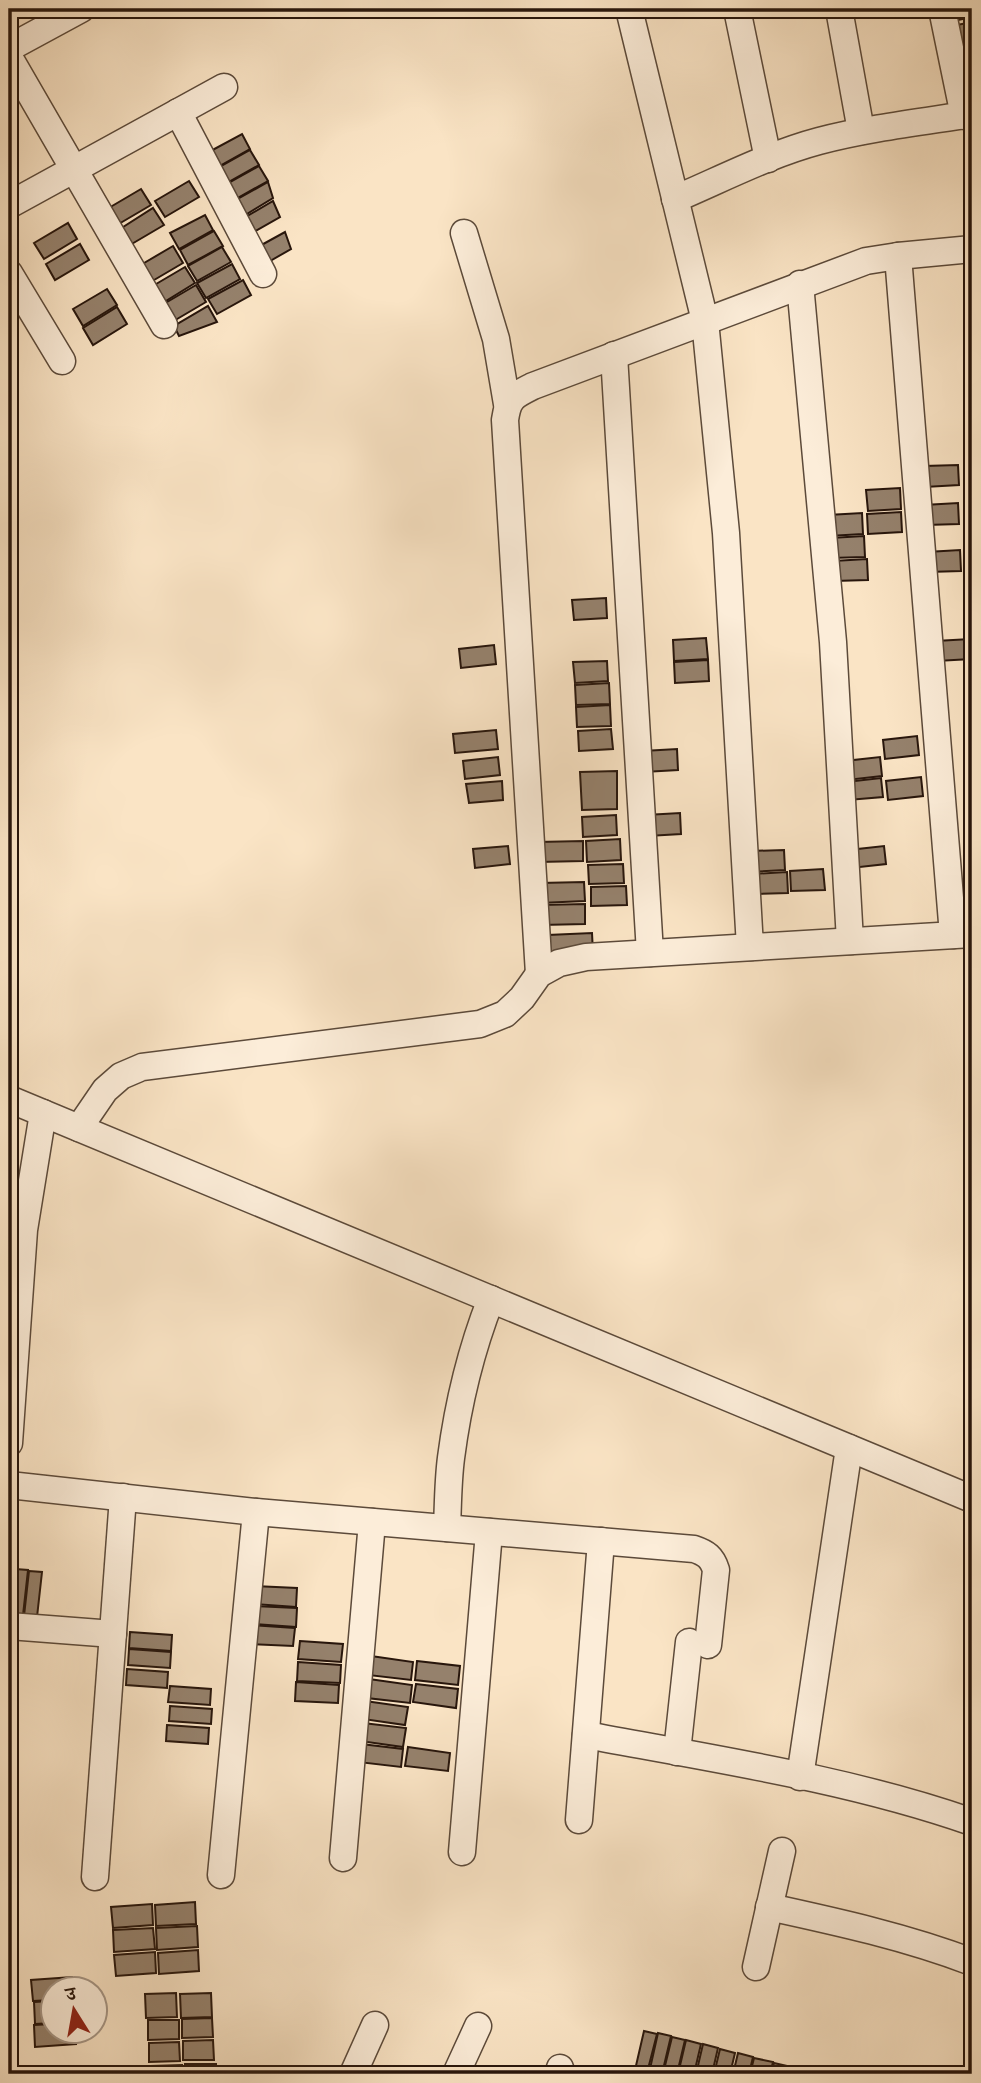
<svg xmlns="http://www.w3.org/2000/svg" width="981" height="2083" viewBox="0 0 981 2083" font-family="'Gentium Book Plus','Noto Serif Devanagari',serif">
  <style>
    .building { fill: #95816c; stroke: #28160c; stroke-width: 2 }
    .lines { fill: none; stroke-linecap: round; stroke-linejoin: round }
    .minor-casing { stroke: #5c4a3a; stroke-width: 29 }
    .minor { stroke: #fcedd9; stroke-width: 26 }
  </style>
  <rect width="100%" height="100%" fill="#fae4c5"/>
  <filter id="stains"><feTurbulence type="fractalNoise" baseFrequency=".00286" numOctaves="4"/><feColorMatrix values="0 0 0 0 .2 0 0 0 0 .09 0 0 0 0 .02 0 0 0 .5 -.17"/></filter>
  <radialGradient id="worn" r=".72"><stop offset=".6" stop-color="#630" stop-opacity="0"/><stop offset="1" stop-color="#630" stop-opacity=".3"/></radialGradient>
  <g class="building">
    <polygon points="946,9 972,9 972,17 949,22"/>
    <polygon points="972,22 972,39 955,42 952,26"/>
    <polygon points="242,134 250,149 216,168 207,153"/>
    <polygon points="250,150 259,165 225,184 216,169"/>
    <polygon points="259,166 268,181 234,200 225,185"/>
    <polygon points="189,181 199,197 165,217 155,201"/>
    <polygon points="268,182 273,198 242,217 234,201"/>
    <polygon points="141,189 151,205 117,225 107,209"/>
    <polygon points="273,201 280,217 252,233 244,218"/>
    <polygon points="153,208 164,225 130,245 120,229"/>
    <polygon points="205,215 213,230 179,249 170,233"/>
    <polygon points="68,223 77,239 44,259 34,243"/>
    <polygon points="214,231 223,246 188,265 180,250"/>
    <polygon points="285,232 291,249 265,264 256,248"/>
    <polygon points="80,244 89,260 55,280 46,264"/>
    <polygon points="173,246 183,263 149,283 139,266"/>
    <polygon points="222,247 231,262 197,281 188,266"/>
    <polygon points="232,264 240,279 206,298 197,283"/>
    <polygon points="185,267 195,283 161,304 151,287"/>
    <polygon points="243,280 251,295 217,314 208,299"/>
    <polygon points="196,285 206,302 172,322 162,305"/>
    <polygon points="107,289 117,305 83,326 73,309"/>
    <polygon points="208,306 217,322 179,336 174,326"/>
    <polygon points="117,307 127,324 93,345 83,328"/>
    <polygon points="958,465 959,485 925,487 924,466"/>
    <polygon points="900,488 901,509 868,511 866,490"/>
    <polygon points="958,503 959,524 926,525 924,505"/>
    <polygon points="901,512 902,532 868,534 867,514"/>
    <polygon points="862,513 863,534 829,536 828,515"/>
    <polygon points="864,536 865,557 831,558 830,538"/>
    <polygon points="960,550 961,571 928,572 927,552"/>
    <polygon points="867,559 868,580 834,581 833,561"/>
    <polygon points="606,598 607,618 574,620 572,600"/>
    <polygon points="706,638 708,659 674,661 673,640"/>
    <polygon points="970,639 971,659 937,661 936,641"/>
    <polygon points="494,645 496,664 461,668 459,649"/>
    <polygon points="708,660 709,681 675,683 674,662"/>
    <polygon points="607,661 608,681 575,683 573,662"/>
    <polygon points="609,683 610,704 576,705 575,685"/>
    <polygon points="610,705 611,726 577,727 576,707"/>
    <polygon points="611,729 613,749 579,751 578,731"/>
    <polygon points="496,730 498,749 455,753 453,734"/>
    <polygon points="917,736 919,755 885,759 883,740"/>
    <polygon points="677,749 678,770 644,772 643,751"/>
    <polygon points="498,757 500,775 465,779 463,761"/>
    <polygon points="880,757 882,776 847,780 845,761"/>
    <polygon points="617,771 617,809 582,810 580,772"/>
    <polygon points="921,777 923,796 888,800 886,781"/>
    <polygon points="881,778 883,797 848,800 846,782"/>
    <polygon points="502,781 503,800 469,803 466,784"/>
    <polygon points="680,813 681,834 648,836 646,815"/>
    <polygon points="616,815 617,835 583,837 582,817"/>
    <polygon points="620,839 621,860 587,862 586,841"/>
    <polygon points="583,841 583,861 539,862 538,842"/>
    <polygon points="508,846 510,864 475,868 473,849"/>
    <polygon points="884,846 886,864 851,868 849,850"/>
    <polygon points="784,850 785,870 751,872 750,851"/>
    <polygon points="623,864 624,883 589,884 588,865"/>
    <polygon points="823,869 825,890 791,891 790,871"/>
    <polygon points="787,872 788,893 754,894 753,874"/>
    <polygon points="584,882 585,901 540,903 540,883"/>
    <polygon points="626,886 627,905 591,906 591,887"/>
    <polygon points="585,904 585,924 541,925 540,905"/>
    <polygon points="592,933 593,953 548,954 548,935"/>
    <polygon points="9,1568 14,1569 9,1614"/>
    <polygon points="15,1569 28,1570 23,1615 10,1613"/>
    <polygon points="29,1571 42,1572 37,1617 24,1616"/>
    <polygon points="254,1586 297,1588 296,1607 253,1604"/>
    <polygon points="254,1606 297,1608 296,1627 253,1624"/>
    <polygon points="252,1625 295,1628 293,1646 251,1644"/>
    <polygon points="130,1632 172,1635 171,1651 129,1648"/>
    <polygon points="300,1641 343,1644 341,1662 298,1659"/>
    <polygon points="129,1649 171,1652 170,1668 128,1665"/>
    <polygon points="371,1656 413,1662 411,1680 368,1675"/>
    <polygon points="417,1661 460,1666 458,1685 415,1680"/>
    <polygon points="298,1662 341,1665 340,1683 297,1681"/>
    <polygon points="127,1669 168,1672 167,1688 126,1685"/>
    <polygon points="369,1679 412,1685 410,1703 367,1698"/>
    <polygon points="296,1682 339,1685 338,1703 295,1701"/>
    <polygon points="416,1684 458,1689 456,1708 413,1702"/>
    <polygon points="170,1686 211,1689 210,1705 168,1702"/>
    <polygon points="365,1701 408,1707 405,1725 363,1719"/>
    <polygon points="170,1706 212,1709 211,1724 169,1721"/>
    <polygon points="363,1723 406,1728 403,1747 360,1741"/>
    <polygon points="167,1725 209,1728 208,1744 166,1741"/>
    <polygon points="361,1744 403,1749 401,1767 358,1762"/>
    <polygon points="408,1747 450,1753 448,1771 405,1766"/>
    <polygon points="195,1902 196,1924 156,1926 155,1905"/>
    <polygon points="152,1904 153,1925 113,1928 111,1907"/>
    <polygon points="197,1926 198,1947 157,1950 156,1928"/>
    <polygon points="153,1928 155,1949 114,1952 113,1930"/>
    <polygon points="198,1950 199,1971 159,1974 158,1953"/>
    <polygon points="155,1952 156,1973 116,1976 114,1955"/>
    <polygon points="72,1977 72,1988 52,1988 52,2000 33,2001 31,1980"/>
    <polygon points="176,1993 177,2017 146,2018 145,1994"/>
    <polygon points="211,1993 212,2017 181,2018 180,1994"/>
    <polygon points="52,2001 52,2023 35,2024 34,2002"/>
    <polygon points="212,2018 213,2037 182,2038 182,2019"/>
    <polygon points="148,2020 179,2020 179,2039 148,2040"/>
    <polygon points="52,2024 52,2030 75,2030 76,2044 35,2047 34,2025"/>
    <polygon points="644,2031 657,2034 647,2073 635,2070"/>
    <polygon points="658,2033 671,2036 662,2074 649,2073"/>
    <polygon points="672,2037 685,2040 677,2074 663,2074"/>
    <polygon points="213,2040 214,2060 183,2060 183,2041"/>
    <polygon points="686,2040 701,2044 694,2074 678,2074"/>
    <polygon points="179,2042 180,2061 149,2062 149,2043"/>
    <polygon points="703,2044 718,2048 712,2074 696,2074"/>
    <polygon points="720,2049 735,2053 730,2074 714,2074"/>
    <polygon points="738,2053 753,2057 749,2074 733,2074"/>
    <polygon points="754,2058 773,2062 770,2074 750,2074"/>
    <polygon points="774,2063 796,2068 795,2074 771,2074"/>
    <rect x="185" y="2064" width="31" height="10"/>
    <polygon points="182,2065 182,2074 151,2074 151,2066"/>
  </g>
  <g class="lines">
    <defs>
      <g id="minor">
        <polyline points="629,9 705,321 726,533 750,947"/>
        <polyline points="737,9 768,159"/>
        <polyline points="839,9 861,131"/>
        <polyline points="942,9 964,116"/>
        <polyline points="9,48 81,9"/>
        <polyline points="9,57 164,325"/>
        <polyline points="178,112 263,274"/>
        <path d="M675,199C722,179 770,154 819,141C869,128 921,122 972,114"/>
        <polyline points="9,205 224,87"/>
        <polyline points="464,233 496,339 507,404"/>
        <polyline points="898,256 953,935"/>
        <polyline points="9,273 62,361"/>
        <polyline points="800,284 833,642 850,941"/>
        <polyline points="614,355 650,953"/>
        <path d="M539,974L505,420C508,398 513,396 533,386L866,261L898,256L972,249"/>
        <polyline points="9,1099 972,1499"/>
        <polyline points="79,1128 105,1090 121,1076 142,1067 480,1024 505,1014 522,998 539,974 559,963 586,957 972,934"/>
        <polyline points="9,1443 24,1230 43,1113"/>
        <path d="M9,1485L256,1512L694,1549C706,1553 712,1557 716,1570L708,1645"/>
        <path d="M447,1528C448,1505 448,1481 451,1458C458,1404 471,1350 491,1299"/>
        <polyline points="9,1626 113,1634"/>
        <path d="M586,1735C714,1759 849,1779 972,1822"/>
        <polyline points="677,1752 689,1642"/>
        <polyline points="800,1777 849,1448"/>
        <polyline points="579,1820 601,1541"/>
        <polyline points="462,1852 489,1532"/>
        <polyline points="343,1858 372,1522"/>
        <polyline points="221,1875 256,1512"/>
        <polyline points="95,1877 123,1497"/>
        <path d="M769,1907C838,1922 906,1937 972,1962"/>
        <polyline points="756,1967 782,1851"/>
        <polyline points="353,2074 375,2025"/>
        <polyline points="456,2074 478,2026"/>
        <polyline points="558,2074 560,2068"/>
      </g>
    </defs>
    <use href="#minor" class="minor-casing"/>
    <use href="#minor" class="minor"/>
  </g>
  <rect width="981" height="2083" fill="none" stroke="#fae4c5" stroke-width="35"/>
  <rect x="10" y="10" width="960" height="2062" fill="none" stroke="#28160c" stroke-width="3.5"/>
  <rect x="18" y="18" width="946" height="2048" fill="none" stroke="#28160c" stroke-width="2"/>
  <g transform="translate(74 2010) rotate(349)"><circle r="33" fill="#fcedd9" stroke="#a79787" stroke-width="2"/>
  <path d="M0-5L12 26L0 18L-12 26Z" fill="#8f2418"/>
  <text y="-10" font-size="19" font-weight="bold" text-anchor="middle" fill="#28160c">उ</text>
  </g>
  <rect width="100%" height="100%" filter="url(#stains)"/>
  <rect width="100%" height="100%" fill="url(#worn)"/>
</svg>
